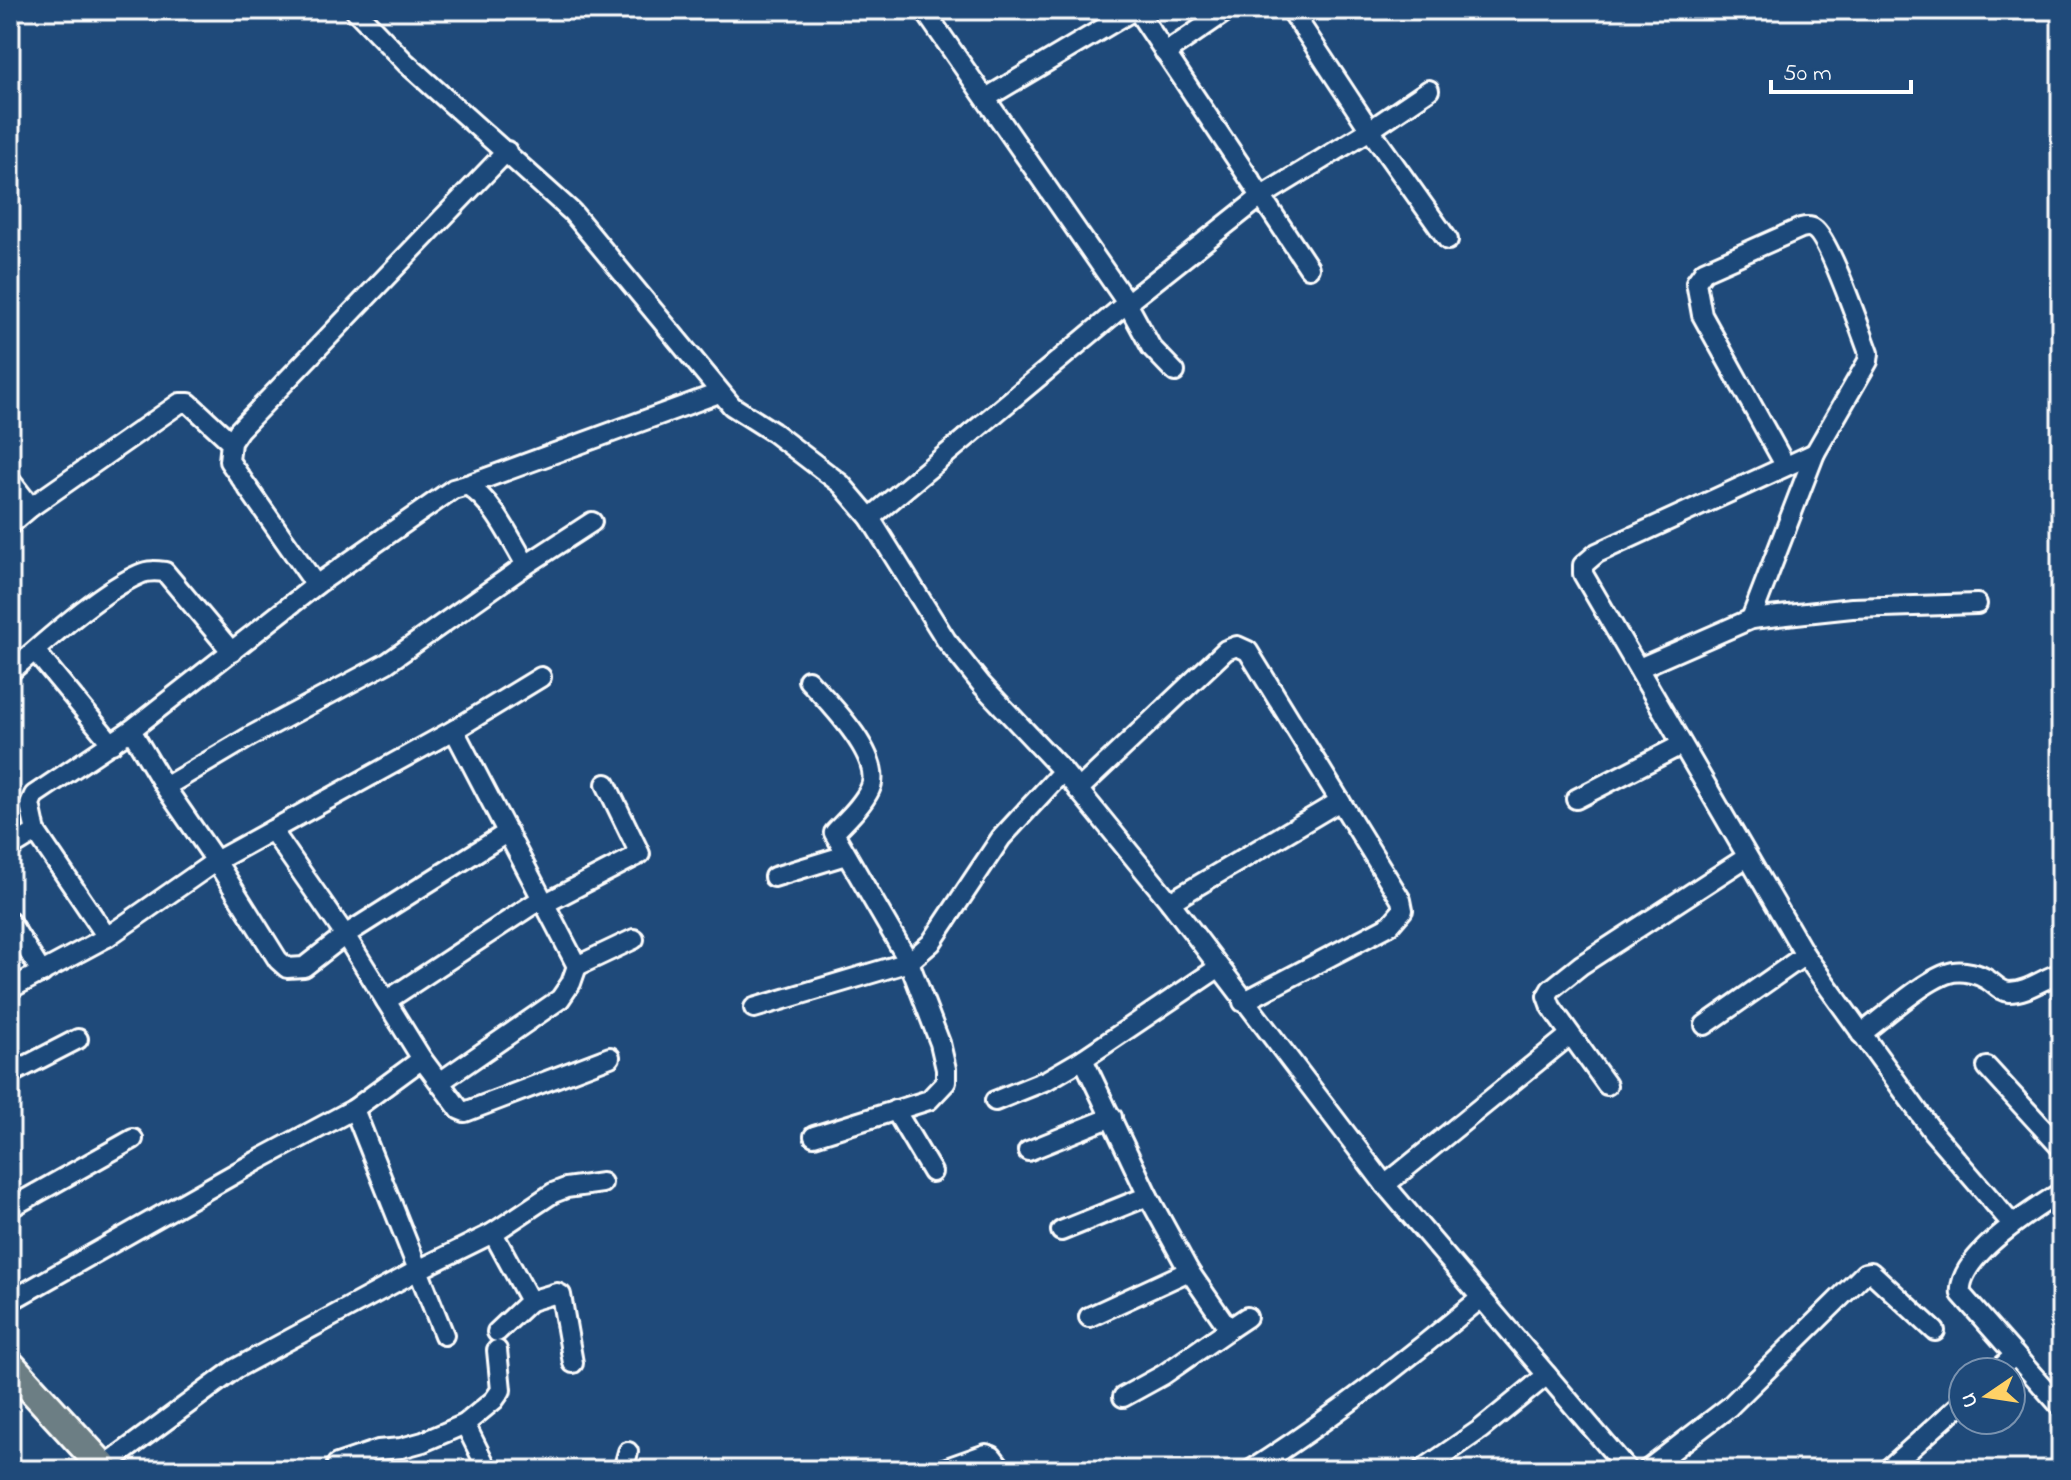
<svg xmlns="http://www.w3.org/2000/svg" width="2071" height="1480" viewBox="0 0 2071 1480" font-family="'Indie Flower',sans-serif">
  <style>
    .lines { fill: none; stroke-linecap: round; stroke-linejoin: round }
    .minor-casing { stroke: #fff; stroke-width: 24 }
    .trunk-casing { stroke: #fff; stroke-width: 34 }
    .minor { stroke: #1f4a7a; stroke-width: 18 }
    .trunk { stroke: #6c7e84; stroke-width: 28 }
  </style>
  <rect width="100%" height="100%" fill="#1f4a7a"/>
  <filter id="ink" filterUnits="userSpaceOnUse"><feTurbulence type="fractalNoise" baseFrequency=".0125" numOctaves="2"/><feDisplacementMap in="SourceGraphic" scale="16" xChannelSelector="R" yChannelSelector="G"/><feConvolveMatrix kernelMatrix="1 2 1 2 8 2 1 2 1" color-interpolation-filters="sRGB"/></filter>
  <g filter="url(#ink)">
    <g class="lines">
      <defs>
        <g id="minor">
          <polyline points="355,10 406,63 572,212 732,406 773,432 841,484 870,518 946,640 982,685 1063,771 1170,902 1385,1185 1628,1470"/>
          <polyline points="924,10 1127,303 1151,347 1175,372"/>
          <polyline points="1137,10 1309,268"/>
          <polyline points="1291,10 1370,130 1448,240"/>
          <polyline points="1165,53 1228,10"/>
          <polyline points="986,98 1134,10"/>
          <polyline points="1815,453 1597,553 1583,565 1583,574 1805,955 1933,1132 2012,1224"/>
          <polyline points="10,480 31,507 10,525"/>
          <polyline points="467,485 719,393"/>
          <polyline points="31,507 180,403 189,403 231,442"/>
          <polyline points="870,518 1127,303 1262,196 1370,130 1429,90"/>
          <polyline points="526,565 592,522"/>
          <polyline points="316,585 229,461 231,442 239,430 507,151"/>
          <path d="M1751,619L1815,453L1868,361L1869,353C1861,332 1829,238 1814,229C1810,226 1805,227 1801,228L1704,271L1696,282L1702,315L1785,465"/>
          <polyline points="35,651 112,744"/>
          <polyline points="1639,668 1751,619 1852,608 1977,604"/>
          <path d="M10,672C45,642 99,592 140,574C148,570 157,571 165,572L232,652"/>
          <path d="M808,680C828,701 885,758 870,789C862,806 846,820 834,833L909,962L940,1043L946,1069V1082L929,1100L814,1136"/>
          <polyline points="454,730 577,966 634,939"/>
          <path d="M165,787L251,736L387,663L526,565C510,538 494,502 467,485L453,489L316,585L131,730L165,787L216,861L278,960L287,968L304,967L345,935L422,1059"/>
          <polyline points="1078,790 1226,650 1237,646 1248,651 1401,900 1403,910 1390,925 1243,1002"/>
          <polyline points="1576,799 1681,745"/>
          <polyline points="272,830 345,935 508,832"/>
          <polyline points="10,848 36,832"/>
          <polyline points="774,877 846,855"/>
          <polyline points="1170,902 1340,801"/>
          <polyline points="544,904 640,854 606,784"/>
          <polyline points="10,922 42,973"/>
          <polyline points="107,937 36,832 30,804 34,795 131,730"/>
          <polyline points="10,989 107,937 216,861 454,730 541,677"/>
          <polyline points="386,1001 541,899"/>
          <polyline points="754,1008 909,962 931,943 1001,838 1063,771"/>
          <polyline points="1705,1025 1805,955"/>
          <path d="M1861,1034C1883,1018 1927,977 1953,972C1964,970 1979,974 1988,980C1996,985 1999,991 2009,992C2028,992 2044,978 2061,973"/>
          <polyline points="1083,1059 1148,1196 1189,1271 1229,1329 1163,1375 1123,1397"/>
          <polyline points="1987,1067 2061,1148"/>
          <polyline points="10,1074 78,1039"/>
          <polyline points="440,1082 560,999 571,983 577,966"/>
          <polyline points="1607,1085 1551,1007 1547,996 1551,989 1581,965 1747,857"/>
          <polyline points="995,1101 1047,1080 1083,1059 1218,968"/>
          <polyline points="354,1109 444,1335"/>
          <polyline points="895,1110 932,1172"/>
          <polyline points="1028,1151 1112,1117"/>
          <polyline points="1385,1185 1570,1035"/>
          <path d="M2061,1192C2033,1210 1956,1257 1961,1294L2061,1407"/>
          <polyline points="10,1208 133,1139"/>
          <polyline points="1061,1231 1148,1196"/>
          <polyline points="493,1233 530,1301 557,1293 561,1295 573,1363"/>
          <polyline points="10,1301 257,1161 354,1109 422,1059 460,1110 465,1112 610,1057"/>
          <polyline points="1089,1317 1189,1271"/>
          <polyline points="1229,1329 1247,1317"/>
          <polyline points="497,1332 530,1301"/>
          <polyline points="1996,1372 2015,1355"/>
          <polyline points="337,1464 378,1450 401,1448 423,1442 465,1424"/>
          <polyline points="103,1467 235,1369 418,1270 493,1233 553,1193 566,1188 602,1183"/>
          <polyline points="488,1470 465,1424 494,1400 501,1390 497,1350"/>
          <polyline points="623,1470 628,1452"/>
          <polyline points="941,1470 986,1454 992,1456 1003,1470"/>
          <path d="M1251,1470C1333,1418 1407,1360 1481,1298"/>
          <polyline points="1422,1470 1481,1429 1547,1375"/>
          <polyline points="1647,1470 1729,1407 1865,1273 1871,1272 1935,1331"/>
          <polyline points="1887,1470 1963,1402"/>
        </g>
        <polyline id="trunk" points="10,1365 106,1470"/>
      </defs>
      <use href="#minor" class="minor-casing"/>
      <use href="#trunk" class="trunk-casing"/>
      <use href="#minor" class="minor"/>
      <use href="#trunk" class="trunk"/>
    </g>
  </g>
  <rect width="2071" height="1480" fill="none" stroke="#1f4a7a" stroke-width="40"/>
  <rect x="20" y="20" width="2031" height="1440" fill="none" stroke="#fff" stroke-width="3" filter="url(#ink)"/>
  <g transform="translate(1987 1396) rotate(257)"><circle r="38" fill="#1f4a7a" stroke="#7992af" stroke-width="2"/>
  <path d="M0-6L14 30L0 20L-14 30Z" fill="#ffd166"/>
  <text y="-12" font-size="22" font-weight="bold" text-anchor="middle" fill="#ffffff">U</text>
  </g>
  <path d="M1771 80v12h140v-12" fill="none" stroke="#ffffff" stroke-width="4"/>
  <text x="1783" y="80" font-size="24" fill="#ffffff" stroke="#1f4a7a" stroke-width="6" paint-order="stroke">50 m</text>
</svg>
